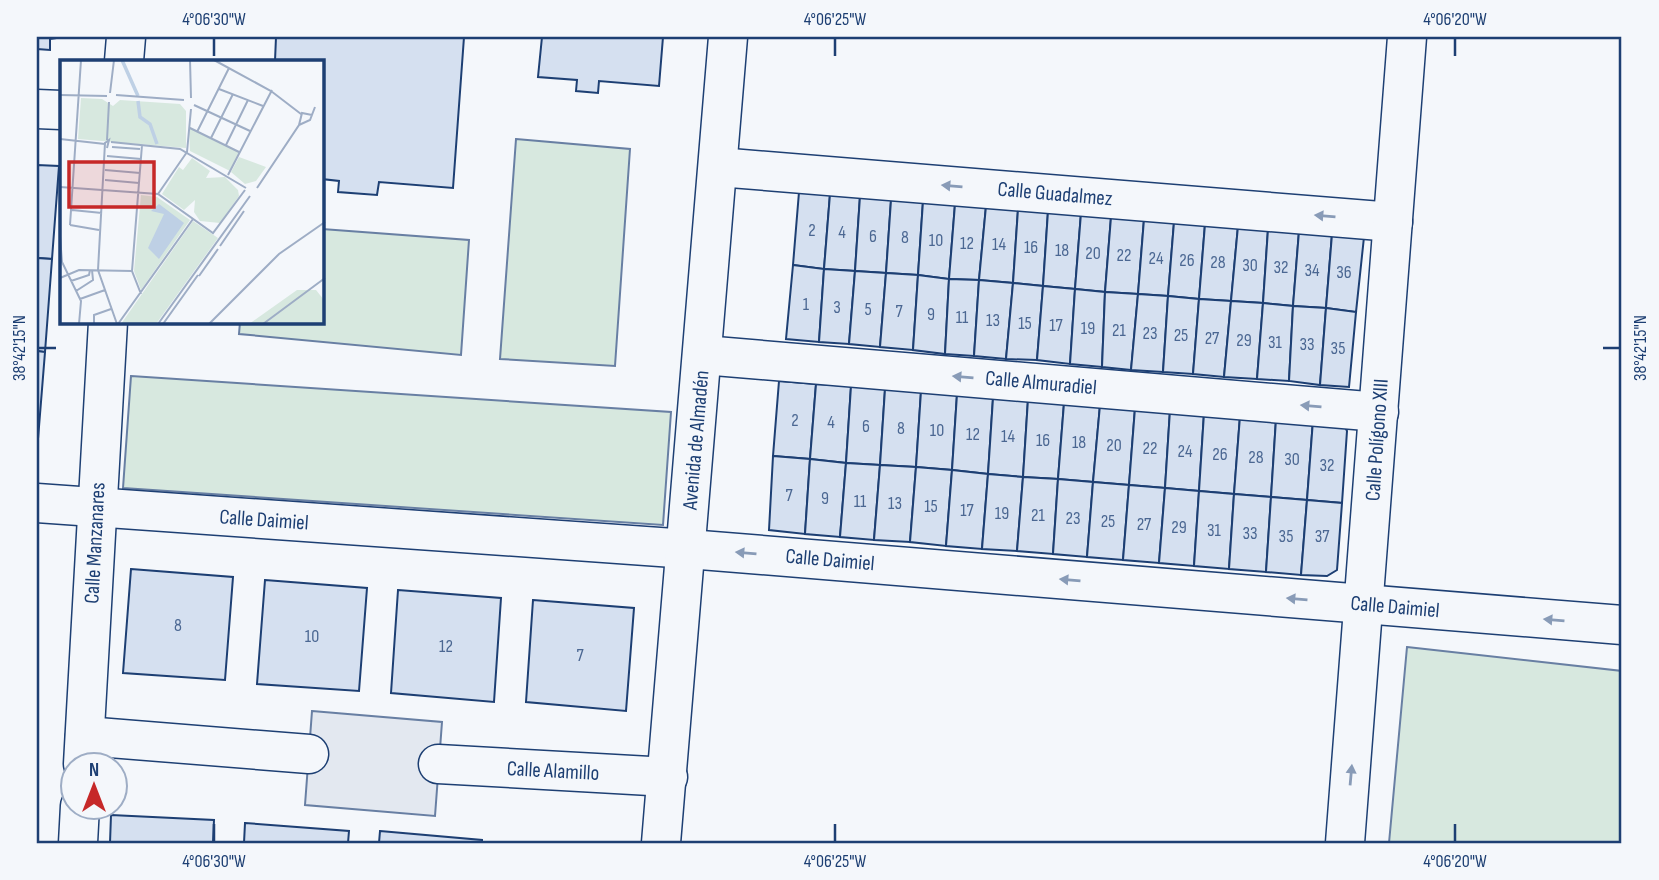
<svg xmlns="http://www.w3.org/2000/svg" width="1659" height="880" viewBox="0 0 1659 880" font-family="'Sofia Sans Condensed',sans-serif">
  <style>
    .green { fill: #d7e8df; stroke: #687fa3; stroke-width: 2 }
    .parking { fill: #e3e8f0; stroke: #687fa3; stroke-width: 2 }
    .building { fill: #d5e0f0; stroke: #1d3f73; stroke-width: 2 }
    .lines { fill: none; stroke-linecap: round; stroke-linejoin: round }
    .minor-casing { stroke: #1d3f73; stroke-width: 41 }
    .major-casing { stroke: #1d3f73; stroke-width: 41 }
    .minor { stroke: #f4f7fb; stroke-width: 38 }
    .major { stroke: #f4f7fb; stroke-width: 38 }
    .oneway { fill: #889bb7 }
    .ticks { fill: none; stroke: #1d3f73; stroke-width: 2.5 }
    .labels { text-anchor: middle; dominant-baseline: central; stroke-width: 5; stroke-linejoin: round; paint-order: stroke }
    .number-label { font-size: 18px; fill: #4b6792 }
    .street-label { font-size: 21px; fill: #1d3f73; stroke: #f4f7fb }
    .inset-river { fill: none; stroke: #bed0e5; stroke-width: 3.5 }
    .inset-road { fill: none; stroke: #9eadc5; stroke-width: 2 }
    .view { fill: #c62828; fill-opacity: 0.15; stroke: #c62828; stroke-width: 3.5 }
    .inset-edge { fill: none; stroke: #1d3f73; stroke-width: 3.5 }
    .neatline { fill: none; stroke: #1d3f73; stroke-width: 2.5 }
    .ticks-label { font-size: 18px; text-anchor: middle; fill: #1d3f73 }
  </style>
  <rect width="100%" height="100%" fill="#f4f7fb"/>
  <g class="green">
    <polygon points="516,139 630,149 615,366 500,359"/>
    <polygon points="322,229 469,240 461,355 239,334 240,322 322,322"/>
    <polygon points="131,376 671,412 663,525 123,488"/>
    <polygon points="1407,647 1622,671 1622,843 1389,843"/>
  </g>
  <polygon class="parking" points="312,711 442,722 435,816 305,805"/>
  <g class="building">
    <polygon points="37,37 63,37 50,39 50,50 37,49"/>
    <polygon points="276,37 464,37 453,188 379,182 377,195 338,192 339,181 322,179 322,61 275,61"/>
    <polygon points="542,37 663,37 659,86 599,81 598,93 576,91 577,80 538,77"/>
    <polygon points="37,165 59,166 52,259 37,258"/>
    <polygon points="799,192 830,194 824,269 793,265"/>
    <polygon points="830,194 860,196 855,271 824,269"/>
    <polygon points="860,196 891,200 886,273 855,271"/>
    <polygon points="891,200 923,201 918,275 886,273"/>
    <polygon points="923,201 955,204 949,279 918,275"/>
    <polygon points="955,204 986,206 979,280 949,279"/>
    <polygon points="986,206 1018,209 1013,283 979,280"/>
    <polygon points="1018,209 1048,211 1043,286 1013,283"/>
    <polygon points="1048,211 1081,213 1075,289 1043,286"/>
    <polygon points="1081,213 1111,217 1105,292 1075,289"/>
    <polygon points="1111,217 1144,219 1138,294 1105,292"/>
    <polygon points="1144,219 1174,222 1168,296 1138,294"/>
    <polygon points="1174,222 1205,224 1199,299 1168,296"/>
    <polygon points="1205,224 1238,226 1231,301 1199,299"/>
    <polygon points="1238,226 1268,229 1263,303 1231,301"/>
    <polygon points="1268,229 1299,231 1293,306 1263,303"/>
    <polygon points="1299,231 1332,234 1326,308 1293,306"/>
    <polygon points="1332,234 1364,237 1356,312 1326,308"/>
    <polygon points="37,258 52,259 45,352 37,351"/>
    <polygon points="793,265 824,269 819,342 786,339"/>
    <polygon points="824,269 855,271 849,344 819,342"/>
    <polygon points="855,271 886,273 880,347 849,344"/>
    <polygon points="886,273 918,275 913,350 880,347"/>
    <polygon points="918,275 949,279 945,354 913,350"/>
    <polygon points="949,279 979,280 974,356 945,354"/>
    <polygon points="979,280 1013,283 1006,359 974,356"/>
    <polygon points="1013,283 1043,286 1037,360 1006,359"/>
    <polygon points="1043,286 1075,289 1070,364 1037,360"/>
    <polygon points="1075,289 1105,292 1102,367 1070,364"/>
    <polygon points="1105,292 1138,294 1131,370 1102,367"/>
    <polygon points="1138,294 1168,296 1163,372 1131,370"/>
    <polygon points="1168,296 1199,299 1193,374 1163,372"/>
    <polygon points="1199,299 1231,301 1224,377 1193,374"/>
    <polygon points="1231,301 1263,303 1257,379 1224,377"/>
    <polygon points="1263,303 1293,306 1289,381 1257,379"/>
    <polygon points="1293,306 1326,308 1320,385 1289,381"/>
    <polygon points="1326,308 1356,312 1349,387 1320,385"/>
    <polygon points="37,351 45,352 38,439 37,439"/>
    <polygon points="779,381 816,384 810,459 773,456"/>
    <polygon points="816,384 851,386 846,463 810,459"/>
    <polygon points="851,386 885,389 880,465 846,463"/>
    <polygon points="885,389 921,391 916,467 880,465"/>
    <polygon points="921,391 957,394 952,470 916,467"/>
    <polygon points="957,394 993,398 988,474 952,470"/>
    <polygon points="993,398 1028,399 1023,477 988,474"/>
    <polygon points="1028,399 1064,403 1058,479 1023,477"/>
    <polygon points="1064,403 1100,405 1093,482 1058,479"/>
    <polygon points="1100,405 1135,408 1129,485 1093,482"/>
    <polygon points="1135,408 1170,410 1165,488 1129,485"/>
    <polygon points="1170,410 1204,413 1199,491 1165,488"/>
    <polygon points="1204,413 1240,416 1234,494 1199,491"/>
    <polygon points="1240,416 1276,419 1271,497 1234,494"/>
    <polygon points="1276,419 1313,420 1307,500 1271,497"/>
    <polygon points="1313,420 1345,427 1347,431 1342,503 1307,500"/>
    <polygon points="773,456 810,459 805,534 769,530"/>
    <polygon points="810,459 846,463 840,537 805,534"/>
    <polygon points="846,463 880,465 874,540 840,537"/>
    <polygon points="880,465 916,467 910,542 874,540"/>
    <polygon points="916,467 952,470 946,546 910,542"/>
    <polygon points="952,470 988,474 982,549 946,546"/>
    <polygon points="988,474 1023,477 1017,551 982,549"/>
    <polygon points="1023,477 1058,479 1053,554 1017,551"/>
    <polygon points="1058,479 1093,482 1087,557 1053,554"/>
    <polygon points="1093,482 1129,485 1123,560 1087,557"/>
    <polygon points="1129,485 1165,488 1159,563 1123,560"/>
    <polygon points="1165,488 1199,491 1194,566 1159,563"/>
    <polygon points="1199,491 1234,494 1229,569 1194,566"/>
    <polygon points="1234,494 1271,497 1266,572 1229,569"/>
    <polygon points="1271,497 1307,500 1301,575 1266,572"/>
    <polygon points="1307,500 1342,503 1337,570 1327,576 1301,575"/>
    <polygon points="131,569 233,577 225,680 123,673"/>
    <polygon points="265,580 367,588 359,691 257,684"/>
    <polygon points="398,590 501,598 494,702 391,693"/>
    <polygon points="533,600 634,608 626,711 526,702"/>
    <polygon points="111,815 214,820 213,843 110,843"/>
    <polygon points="245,823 349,831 348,843 244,843"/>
    <polygon points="380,831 482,840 482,843 379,843"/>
  </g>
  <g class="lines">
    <defs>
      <g id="minor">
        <polyline points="124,61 126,37"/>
        <polyline points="37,109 61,110"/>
        <polyline points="718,167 1393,222"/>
        <polyline points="703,355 1379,412"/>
        <polyline points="37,503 688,549 1622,625"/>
        <polyline points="85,736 309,754"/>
        <polyline points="83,764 108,322"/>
        <polyline points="438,764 668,777"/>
        <polyline points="78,843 80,806"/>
        <polyline points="1345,843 1407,37"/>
      </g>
      <polyline id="major" points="661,843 728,37"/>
    </defs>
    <use href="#minor" class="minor-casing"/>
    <use href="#major" class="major-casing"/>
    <use href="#minor" class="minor"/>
    <use href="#major" class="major"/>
  </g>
  <defs><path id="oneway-solid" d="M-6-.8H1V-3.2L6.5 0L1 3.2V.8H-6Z" transform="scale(1.75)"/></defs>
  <g class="oneway">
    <use href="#oneway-solid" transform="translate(952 186) rotate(-175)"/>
    <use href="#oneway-solid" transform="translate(1325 216) rotate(-175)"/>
    <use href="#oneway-solid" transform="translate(963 377) rotate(-175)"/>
    <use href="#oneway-solid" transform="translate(1311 406) rotate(-175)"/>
    <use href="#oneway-solid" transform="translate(746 553) rotate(-175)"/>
    <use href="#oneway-solid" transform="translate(1070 580) rotate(-175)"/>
    <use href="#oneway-solid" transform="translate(1297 599) rotate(-175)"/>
    <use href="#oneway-solid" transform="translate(1554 620) rotate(-175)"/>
    <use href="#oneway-solid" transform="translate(1351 775) rotate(-85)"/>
  </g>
  <path class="ticks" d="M214,38V56M835,38V56M1455,38V56M38,348H56M1603,348H1620M214,824V842M835,824V842M1455,824V842"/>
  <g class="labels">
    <g class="number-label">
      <text x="812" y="230">2</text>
      <text x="842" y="232">4</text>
      <text x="873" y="236">6</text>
      <text x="905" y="237">8</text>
      <text x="936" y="240">10</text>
      <text x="967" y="243">12</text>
      <text x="999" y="244">14</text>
      <text x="1031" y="247">16</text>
      <text x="1062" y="250">18</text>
      <text x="1093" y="253">20</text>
      <text x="1124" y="255">22</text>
      <text x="1156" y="258">24</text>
      <text x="1187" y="260">26</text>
      <text x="1218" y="262">28</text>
      <text x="1250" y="265">30</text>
      <text x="1281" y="267">32</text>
      <text x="1312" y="270">34</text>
      <text x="1344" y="272">36</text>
      <text x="806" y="304">1</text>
      <text x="837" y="307">3</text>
      <text x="868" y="309">5</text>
      <text x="899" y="311">7</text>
      <text x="931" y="314">9</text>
      <text x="962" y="317">11</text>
      <text x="993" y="320">13</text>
      <text x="1025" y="323">15</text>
      <text x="1056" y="325">17</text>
      <text x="1088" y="328">19</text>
      <text x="1119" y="330">21</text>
      <text x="1150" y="333">23</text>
      <text x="1181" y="335">25</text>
      <text x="1212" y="338">27</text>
      <text x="1244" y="340">29</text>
      <text x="1275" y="342">31</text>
      <text x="1307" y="344">33</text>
      <text x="1338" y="348">35</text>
      <text x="795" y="420">2</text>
      <text x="831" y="422">4</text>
      <text x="866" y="426">6</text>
      <text x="901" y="428">8</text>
      <text x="937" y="430">10</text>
      <text x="973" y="434">12</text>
      <text x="1008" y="436">14</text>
      <text x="1043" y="440">16</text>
      <text x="1079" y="442">18</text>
      <text x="1114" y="445">20</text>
      <text x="1150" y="448">22</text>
      <text x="1185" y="451">24</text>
      <text x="1220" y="454">26</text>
      <text x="1256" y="457">28</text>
      <text x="1292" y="459">30</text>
      <text x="1327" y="465">32</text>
      <text x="789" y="495">7</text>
      <text x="825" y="498">9</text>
      <text x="860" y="501">11</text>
      <text x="895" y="503">13</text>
      <text x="931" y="506">15</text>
      <text x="967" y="510">17</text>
      <text x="1002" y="513">19</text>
      <text x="1038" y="515">21</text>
      <text x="1073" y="518">23</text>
      <text x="1108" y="521">25</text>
      <text x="1144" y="524">27</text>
      <text x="1179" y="527">29</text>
      <text x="1214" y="530">31</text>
      <text x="1250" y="533">33</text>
      <text x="1286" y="536">35</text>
      <text x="1322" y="536">37</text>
      <text x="178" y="625">8</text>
      <text x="312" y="636">10</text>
      <text x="446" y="646">12</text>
      <text x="580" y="655">7</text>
    </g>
    <g class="street-label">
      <text transform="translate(1055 194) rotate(5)">Calle Guadalmez</text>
      <text transform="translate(1041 383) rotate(5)">Calle Almuradiel</text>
      <text transform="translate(696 440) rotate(-85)">Avenida de Almadén</text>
      <text transform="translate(1377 440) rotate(-86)">Calle Polígono XIII</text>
      <text transform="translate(264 520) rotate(4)">Calle Daimiel</text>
      <text transform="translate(95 543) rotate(-87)">Calle Manzanares</text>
      <text transform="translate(830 560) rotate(5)">Calle Daimiel</text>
      <text transform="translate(1395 607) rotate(5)">Calle Daimiel</text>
      <text transform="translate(553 771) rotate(3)">Calle Alamillo</text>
    </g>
  </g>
  <g transform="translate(60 60)">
    <rect width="264" height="264" fill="#f4f7fb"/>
    <path d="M21,38L42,39L53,46L60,40L120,44L126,51V88L18,79ZM129,67L179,92L170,111L130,91ZM179,97L206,107L196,121L185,124L171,112ZM132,98L150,111L146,118L165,117L178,130L179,136L160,163L140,161L134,152L135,140L124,150L102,134L119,107L123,110ZM81,135L97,137L130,160L81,230L74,211ZM133,161L158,178L96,264H61ZM237,230H256L264,240V264H189Z" fill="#d7e8df"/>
    <path d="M99,144L124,163L99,199L88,188L104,154L91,151Z" fill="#bed0e5"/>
    <path class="inset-river" d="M62,0L78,36M78,41L80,57L90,64L97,84"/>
    <path class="inset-road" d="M130,0L131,38M154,0L211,31L241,54M159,29L203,46M50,33L54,0M0,35L47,36M56,35L124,40M134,45L190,71M239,65L250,60L255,47M130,68L179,92M137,72L169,8M151,78L173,34M0,79L45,84M47,80L49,42M51,82L120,89L186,128M166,85L188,40M52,87L80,89M47,88L49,80L45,83L38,210L57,264M47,96L81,99M45,110L80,113M168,115L212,30M45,120L79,123M0,127L98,134L153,173L185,130M197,128L239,65L242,53L252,55M98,134L127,92L131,49M12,150L42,153M10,165L21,0M10,165L39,170M0,176L2,202L21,241L19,264M160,186L184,151M139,216L158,189M0,218L19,210L72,211M11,221L29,215L30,210M16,231L33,220L32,210M81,234L72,211L82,85M20,239L45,230M34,264V255L51,249M58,264L133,159M98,264L190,136M103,264L138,215M149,264L219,194L265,162M203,264L265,218"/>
    <path class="view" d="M9,102H94V147H9Z"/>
    <rect width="264" height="264" class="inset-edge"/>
  </g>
  <rect width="1659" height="880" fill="none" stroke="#f4f7fb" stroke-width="77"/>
  <g transform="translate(94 786)"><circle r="33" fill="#f4f7fb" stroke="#9eadc5" stroke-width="2"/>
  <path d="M0-5L12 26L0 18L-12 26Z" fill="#c62828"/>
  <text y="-10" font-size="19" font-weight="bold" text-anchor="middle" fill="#1d3f73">N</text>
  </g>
  <rect x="38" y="38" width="1582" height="804" class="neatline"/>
  <g class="ticks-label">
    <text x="214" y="25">4°06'30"W</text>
    <text x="835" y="25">4°06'25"W</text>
    <text x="1455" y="25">4°06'20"W</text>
    <text transform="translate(19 348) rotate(-90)" y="6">38°42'15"N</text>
    <text transform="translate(1640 348) rotate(-90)" y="6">38°42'15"N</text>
    <text x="214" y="867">4°06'30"W</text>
    <text x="835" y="867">4°06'25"W</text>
    <text x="1455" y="867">4°06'20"W</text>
  </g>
</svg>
